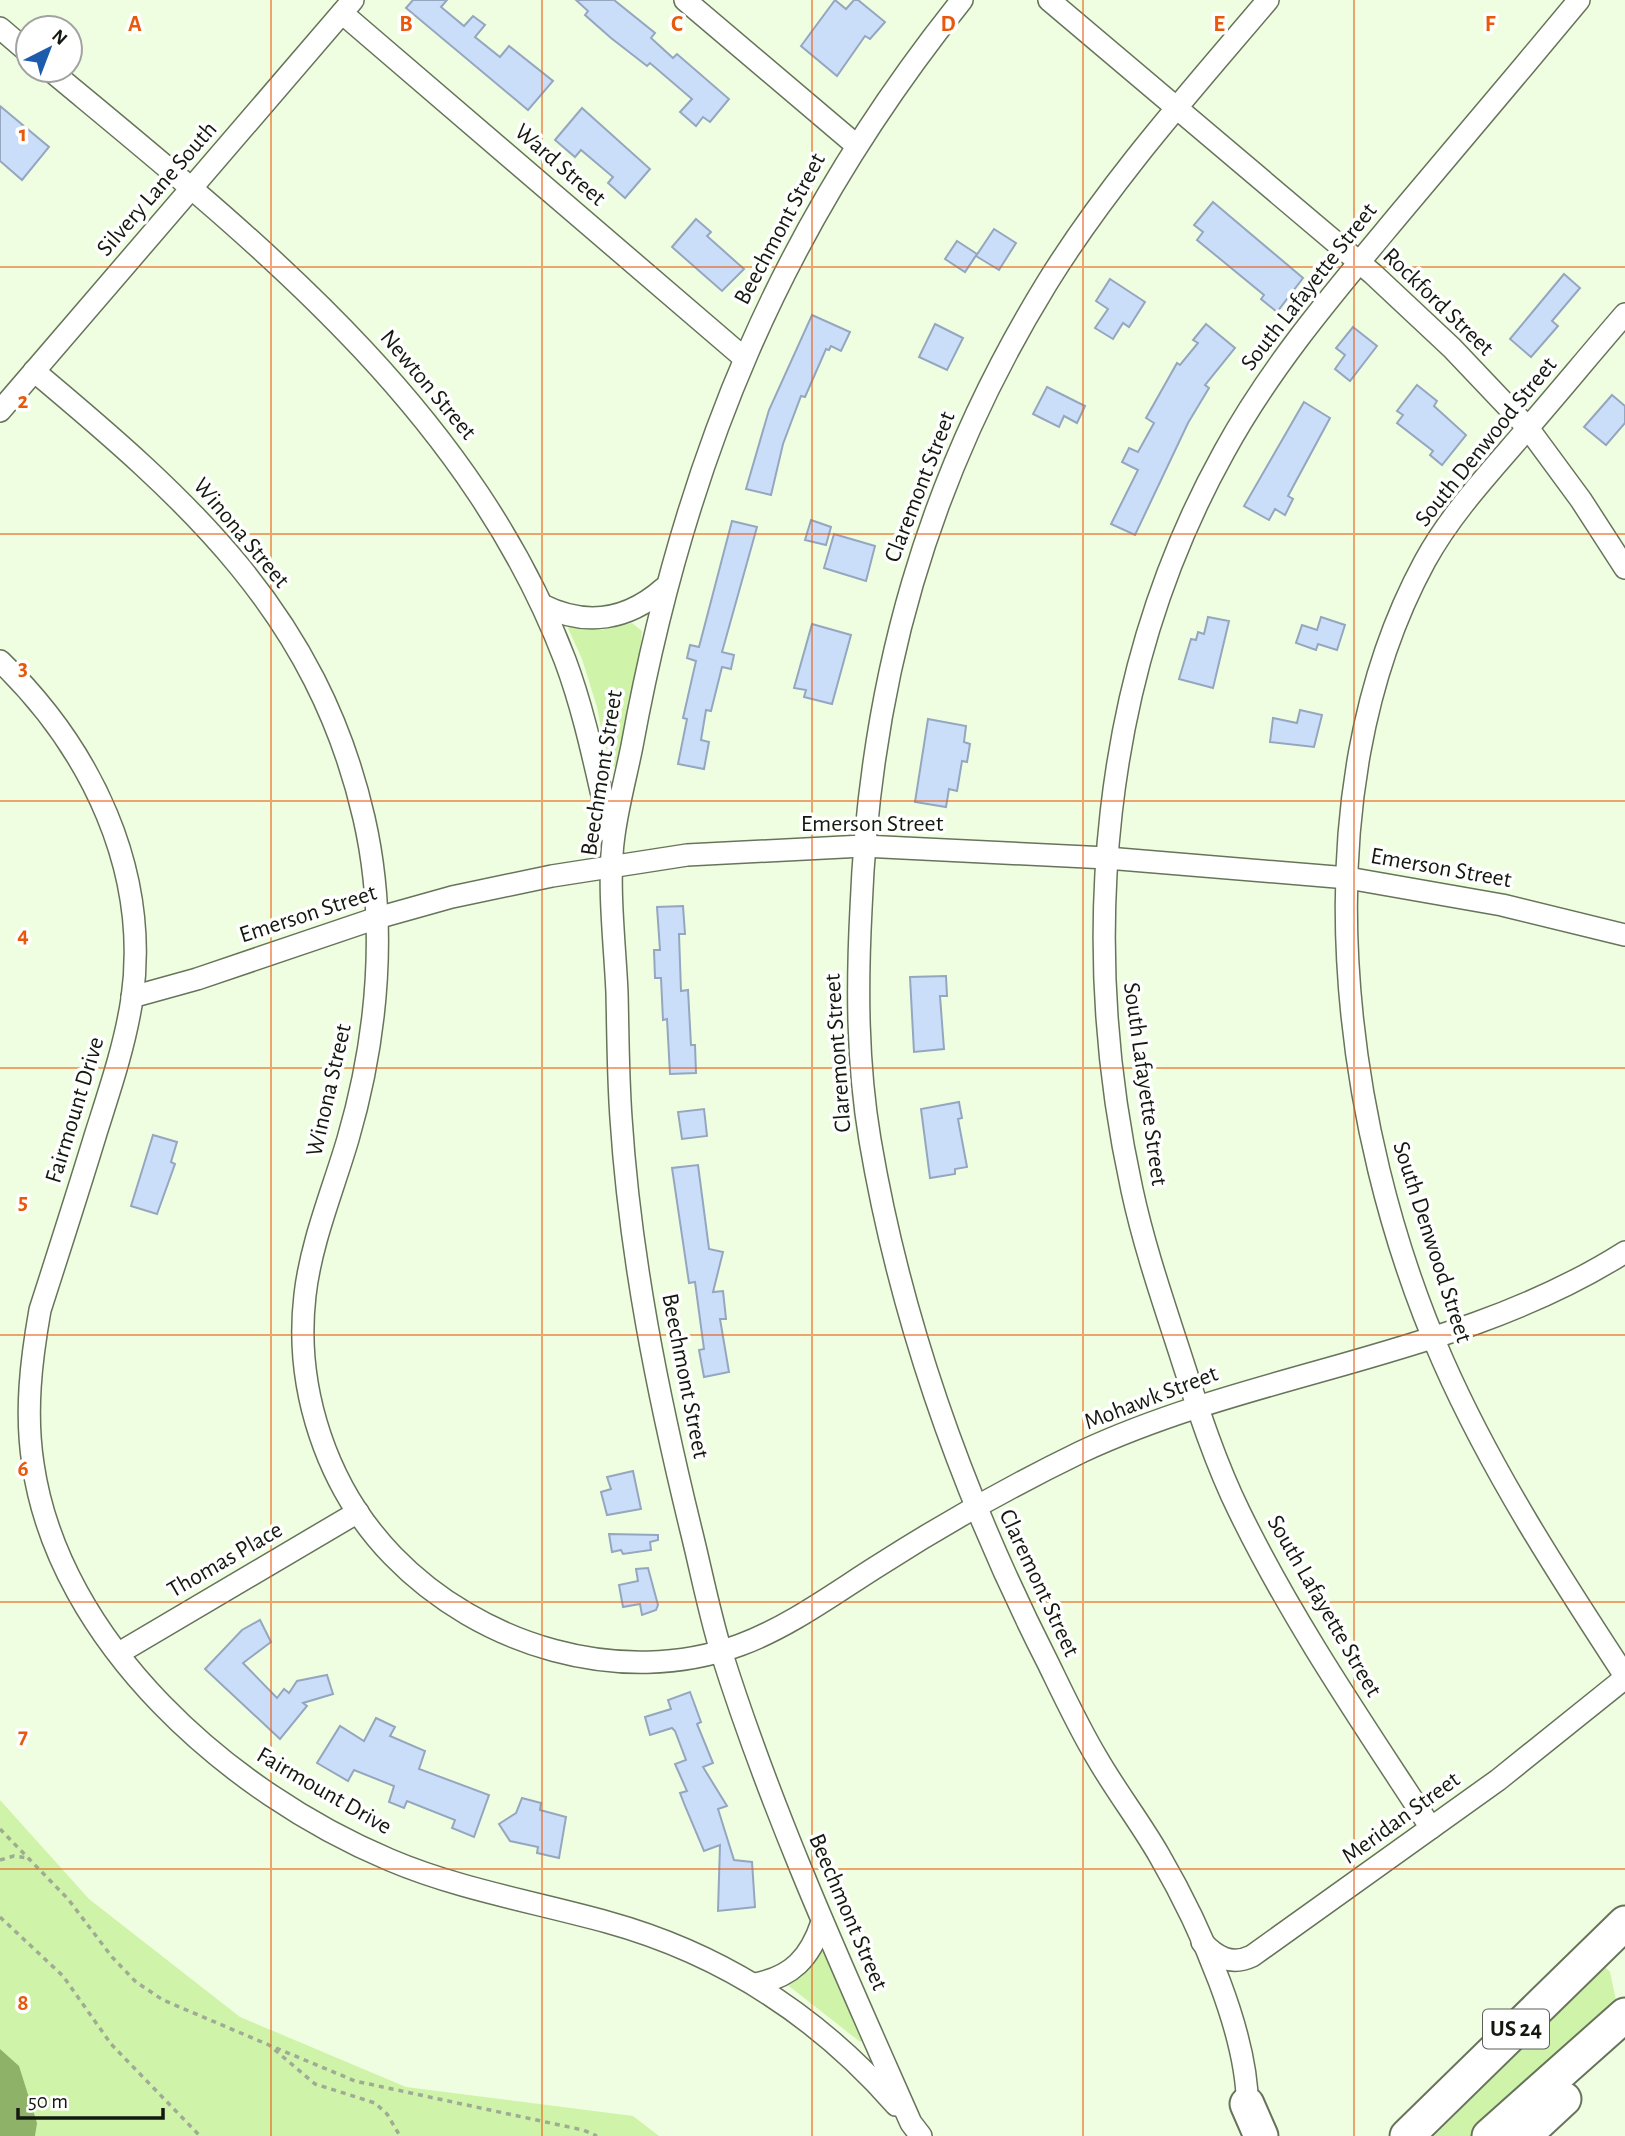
<svg xmlns="http://www.w3.org/2000/svg" width="1625" height="2136" viewBox="0 0 1625 2136" font-family="'Alegreya Sans',sans-serif">
  <style>
    .green { fill: #cff3a9 }
    .water { fill: #8eb268 }
    .building { fill: #cadefa; stroke: #95a6bf; stroke-width: 2 }
    .lines { fill: none; stroke-linecap: round; stroke-linejoin: round }
    .street-casing { stroke: #67745b; stroke-width: 24 }
    .primary-casing { stroke: #67745b; stroke-width: 37 }
    .path { stroke: #a0ab95; stroke-width: 3.5; stroke-dasharray: 5 5; stroke-linecap: butt }
    .street { stroke: #fff; stroke-width: 21 }
    .primary { stroke: #fff; stroke-width: 33 }
    .grid { fill: none; stroke: #e8590c; stroke-width: 2; stroke-opacity: 0.55 }
    .labels { text-anchor: middle; dominant-baseline: central; stroke-width: 7; stroke-linejoin: round; paint-order: stroke }
    .shield { fill: #fff; stroke: #5a5e57; stroke-width: 2 }
    .shield-label { font-size: 23px; font-weight: bold; fill: #14190f }
    .street-label { font-size: 24px; fill: #14190f; stroke: #fff }
    .grid-label { font-size: 23px; text-anchor: middle; font-weight: bold; fill: #e8590c; stroke: #fff; stroke-width: 7; stroke-linejoin: round; paint-order: stroke }
  </style>
  <rect width="100%" height="100%" fill="#effee1"/>
  <g class="green">
    <polygon points="632,623 642,631 641,643 622,759 613,768 607,758 597,707 582,659 568,628 572,624 601,630"/>
    <polygon points="0,1800 89,1899 240,2017 406,2087 633,2116 659,2136 0,2136"/>
    <polygon points="821,1950 827,1956 866,2043 859,2041 789,1986 788,1981"/>
    <polygon points="1605,1967 1610,1972 1617,2005 1475,2136 1434,2136"/>
  </g>
  <polygon class="water" points="0,2049 19,2066 37,2123 35,2136 0,2136"/>
  <g class="building">
    <polygon points="413,0 447,0 441,7 464,26 473,16 485,25 475,37 500,57 509,46 553,81 528,110 406,8"/>
    <polygon points="576,0 614,0 655,33 651,38 673,58 677,54 729,99 710,122 703,117 696,126 680,112 692,99 650,63 647,66 611,38 585,15 588,11"/>
    <polygon points="835,0 846,9 854,0 858,0 885,22 870,39 865,36 837,76 801,46"/>
    <polygon points="0,106 49,147 22,180 0,161"/>
    <polygon points="582,108 650,169 625,198 608,183 613,177 581,150 575,157 555,140"/>
    <polygon points="1213,202 1303,278 1277,312 1261,299 1264,295 1197,240 1203,232 1194,225"/>
    <polygon points="696,219 711,232 707,236 744,269 722,291 672,247"/>
    <polygon points="994,229 1016,243 999,270 976,256"/>
    <polygon points="957,241 977,254 965,272 945,259"/>
    <polygon points="1564,274 1580,288 1552,321 1558,326 1531,357 1510,339"/>
    <polygon points="1110,279 1145,302 1129,327 1123,323 1113,339 1095,328 1108,309 1096,301"/>
    <polygon points="812,315 850,332 841,351 831,346 829,350 826,349 805,397 801,396 783,444 771,495 746,489 769,410"/>
    <polygon points="935,324 963,338 947,370 919,357"/>
    <polygon points="1206,324 1235,348 1205,385 1209,388 1188,423 1135,535 1111,524 1138,470 1122,462 1129,448 1138,452 1154,423 1146,418 1177,363 1180,365 1198,343 1193,340"/>
    <polygon points="1353,327 1377,346 1350,381 1335,369 1345,355 1336,348"/>
    <polygon points="1417,385 1437,401 1434,406 1466,435 1442,465 1430,455 1433,451 1397,423 1403,415 1397,411"/>
    <polygon points="1047,387 1085,406 1077,423 1064,416 1059,427 1033,414"/>
    <polygon points="1612,395 1625,406 1625,423 1606,445 1584,427"/>
    <polygon points="1304,402 1330,418 1288,496 1293,499 1285,515 1275,509 1269,520 1244,506"/>
    <polygon points="811,520 831,527 826,545 805,540"/>
    <polygon points="732,521 757,527 722,652 734,655 731,669 722,667 711,711 706,710 701,740 709,742 704,769 678,764 687,719 683,718 696,661 687,658 690,645 699,647"/>
    <polygon points="834,534 875,546 866,581 824,568"/>
    <polygon points="1208,617 1229,621 1213,688 1179,679 1191,639 1196,640 1198,632 1204,634"/>
    <polygon points="1321,617 1345,625 1337,650 1318,644 1316,650 1296,643 1302,625 1317,630"/>
    <polygon points="812,624 851,635 832,704 804,697 806,690 794,688"/>
    <polygon points="1300,710 1322,715 1314,747 1270,742 1273,718 1297,723"/>
    <polygon points="928,719 966,726 964,742 970,744 967,762 962,761 957,791 949,789 946,807 915,802"/>
    <polygon points="683,906 685,934 679,934 681,991 688,990 691,1045 695,1045 696,1073 670,1074 667,1019 663,1020 661,978 655,978 654,950 660,950 657,907"/>
    <polygon points="946,976 947,996 940,996 944,1049 914,1052 910,977"/>
    <polygon points="959,1102 962,1118 958,1119 967,1167 955,1169 955,1174 930,1178 921,1109"/>
    <polygon points="704,1109 707,1136 682,1139 678,1112"/>
    <polygon points="153,1135 177,1142 171,1162 175,1164 157,1214 131,1206"/>
    <polygon points="698,1165 709,1249 723,1252 713,1292 723,1291 726,1319 720,1319 729,1372 704,1377 699,1350 704,1349 695,1282 689,1283 672,1168"/>
    <polygon points="633,1471 641,1509 607,1515 601,1492 611,1489 607,1477"/>
    <polygon points="609,1534 658,1535 658,1540 650,1542 651,1550 623,1554 621,1550 612,1552"/>
    <polygon points="648,1568 658,1605 656,1610 642,1615 640,1604 623,1607 619,1585 638,1581 636,1569"/>
    <polygon points="260,1620 271,1642 243,1663 277,1698 284,1689 289,1693 297,1681 327,1675 333,1694 303,1703 307,1706 280,1739 205,1669 242,1630"/>
    <polygon points="690,1692 701,1722 697,1724 713,1763 703,1767 727,1806 718,1809 734,1860 752,1862 755,1907 718,1911 720,1845 704,1851 685,1806 680,1793 687,1791 675,1764 686,1760 675,1731 672,1728 650,1735 645,1717 671,1709 668,1700"/>
    <polygon points="376,1718 395,1727 390,1736 425,1751 419,1769 489,1795 474,1837 452,1828 455,1820 407,1801 404,1808 389,1802 394,1786 354,1770 348,1781 317,1763 340,1726 364,1741"/>
    <polygon points="522,1798 541,1803 540,1810 566,1817 559,1858 537,1853 538,1847 510,1841 499,1824 516,1813"/>
  </g>
  <g class="lines">
    <defs>
      <g id="street">
        <polyline points="685,0 856,145"/>
        <polyline points="1049,0 1373,274 1452,348 1528,428 1581,500 1625,568"/>
        <polyline points="342,13 743,357"/>
        <polyline points="0,28 28,52"/>
        <path d="M50,70C252,238 468,406 565,660C586,716 597,776 611,834"/>
        <path d="M1625,314C1592,352 1560,391 1527,429C1491,471 1452,512 1425,561C1298,794 1340,1127 1443,1361C1492,1472 1559,1575 1625,1676"/>
        <path d="M34,371C188,500 317,613 364,818C388,923 378,1036 348,1139C333,1190 311,1242 305,1295C294,1389 327,1488 393,1556C479,1645 620,1689 740,1645C791,1626 836,1592 881,1564C945,1523 1013,1485 1081,1452C1257,1370 1460,1357 1625,1252"/>
        <polyline points="0,411 353,0"/>
        <path d="M542,605C586,627 628,620 664,588"/>
        <path d="M0,661C91,749 150,870 132,999C125,1045 110,1089 96,1133C78,1192 59,1251 40,1310C31,1361 25,1412 33,1464C59,1643 230,1793 390,1860C458,1889 535,1902 607,1922C723,1954 817,2015 896,2105"/>
        <polyline points="132,997 197,979 377,918 452,897 552,876 687,855 863,846 1107,858 1348,878 1502,905 1625,935"/>
        <polyline points="119,1653 358,1512"/>
        <path d="M1431,1828C1364,1725 1293,1622 1239,1511C1212,1456 1194,1396 1175,1338C1159,1289 1143,1241 1132,1190C1078,943 1100,675 1224,452C1272,364 1337,289 1401,212C1460,142 1520,71 1579,0"/>
        <path d="M1202,1942C1216,1957 1231,1966 1252,1956L1498,1780L1625,1678"/>
        <path d="M755,1984C792,1977 810,1958 822,1922"/>
        <path d="M1247,2116C1252,2039 1198,1922 1159,1855C1140,1822 1116,1791 1097,1758C1079,1728 1064,1696 1049,1665C965,1500 901,1323 870,1140C857,1063 857,986 861,909C870,681 927,478 1047,283C1110,181 1191,91 1268,0"/>
        <path d="M921,2136L911,2123C842,1967 772,1813 721,1651C709,1612 701,1570 691,1530C658,1395 630,1257 621,1118C618,1076 618,1035 617,993C615,945 607,882 614,835C618,805 626,776 632,746C684,461 780,227 962,0"/>
      </g>
      <g id="primary">
        <polyline points="1247,2104 1261,2136"/>
        <polyline points="1407,2136 1625,1923"/>
        <polyline points="1489,2136 1625,2015"/>
        <polyline points="1524,2136 1564,2099"/>
      </g>
    </defs>
    <use href="#street" class="street-casing"/>
    <use href="#primary" class="primary-casing"/>
    <g class="path">
      <polyline points="0,1829 68,1899 112,1957 136,1982 163,2000 269,2045 315,2084 375,2103 387,2114 400,2136"/>
      <polyline points="0,1860 14,1856 27,1858"/>
      <polyline points="0,1917 63,1976 111,2044 200,2136"/>
      <polyline points="276,2048 355,2081 583,2130 597,2136"/>
    </g>
    <use href="#street" class="street"/>
    <use href="#primary" class="primary"/>
  </g>
  <path class="grid" d="M271,0V2136M542,0V2136M812,0V2136M1083,0V2136M1354,0V2136M0,267H1625M0,534H1625M0,801H1625M0,1068H1625M0,1335H1625M0,1602H1625M0,1869H1625"/>
  <g class="labels">
    <rect class="shield" x="1483" y="2009.5" width="66" height="39" rx="5"/>
    <g class="shield-label">
      <text x="1516" y="2029">US 24</text>
    </g>
    <g class="street-label">
      <text transform="translate(560 165) rotate(41)">Ward Street</text>
      <text transform="translate(157 189) rotate(-49)">Silvery Lane South</text>
      <text transform="translate(780 229) rotate(-62)">Beechmont Street</text>
      <text transform="translate(1309 287) rotate(-52)">South Lafayette Street</text>
      <text transform="translate(1438 302) rotate(44)">Rockford Street</text>
      <text transform="translate(428 385) rotate(50)">Newton Street</text>
      <text transform="translate(1486 442) rotate(-51)">South Denwood Street</text>
      <text transform="translate(920 487) rotate(-69)">Claremont Street</text>
      <text transform="translate(241 533) rotate(50)">Winona Street</text>
      <text transform="translate(602 773) rotate(-81)">Beechmont Street</text>
      <text x="872" y="824">Emerson Street</text>
      <text transform="translate(1441 868) rotate(10)">Emerson Street</text>
      <text transform="translate(308 914) rotate(-18)">Emerson Street</text>
      <text transform="translate(838 1053) rotate(-94)">Claremont Street</text>
      <text transform="translate(1145 1084) rotate(82)">South Lafayette Street</text>
      <text transform="translate(329 1090) rotate(-77)">Winona Street</text>
      <text transform="translate(75 1110) rotate(-73)">Fairmount Drive</text>
      <text transform="translate(1432 1242) rotate(72)">South Denwood Street</text>
      <text transform="translate(685 1376) rotate(79)">Beechmont Street</text>
      <text transform="translate(1151 1398) rotate(-21)">Mohawk Street</text>
      <text transform="translate(225 1560) rotate(-30)">Thomas Place</text>
      <text transform="translate(1039 1583) rotate(65)">Claremont Street</text>
      <text transform="translate(1324 1606) rotate(60)">South Lafayette Street</text>
      <text transform="translate(324 1791) rotate(30)">Fairmount Drive</text>
      <text transform="translate(1401 1818) rotate(-36)">Meridan Street</text>
      <text transform="translate(848 1912) rotate(67)">Beechmont Street</text>
    </g>
  </g>
  <g class="grid-label">
    <text x="135" y="31">A</text>
    <text x="406" y="31">B</text>
    <text x="677" y="31">C</text>
    <text x="948" y="31">D</text>
    <text x="1219" y="31">E</text>
    <text x="1490" y="31">F</text>
    <text x="23" y="141">1</text>
    <text x="23" y="408">2</text>
    <text x="23" y="675">3</text>
    <text x="23" y="942">4</text>
    <text x="23" y="1209">5</text>
    <text x="23" y="1476">6</text>
    <text x="23" y="1743">7</text>
    <text x="23" y="2010">8</text>
  </g>
  <g transform="translate(49 49) rotate(42)"><circle r="33" fill="#ffffff" stroke="#a1a39f" stroke-width="2"/>
  <path d="M0-5L12 26L0 18L-12 26Z" fill="#1d5cad"/>
  <text y="-10" font-size="19" font-weight="bold" text-anchor="middle" fill="#14190f">N</text>
  </g>
  <path d="M18 2108v10h145v-10" fill="none" stroke="#14190f" stroke-width="3.5"/>
  <text x="28" y="2108" font-size="21" fill="#14190f" stroke="#ffffff" stroke-width="5" paint-order="stroke">50 m</text>
</svg>
